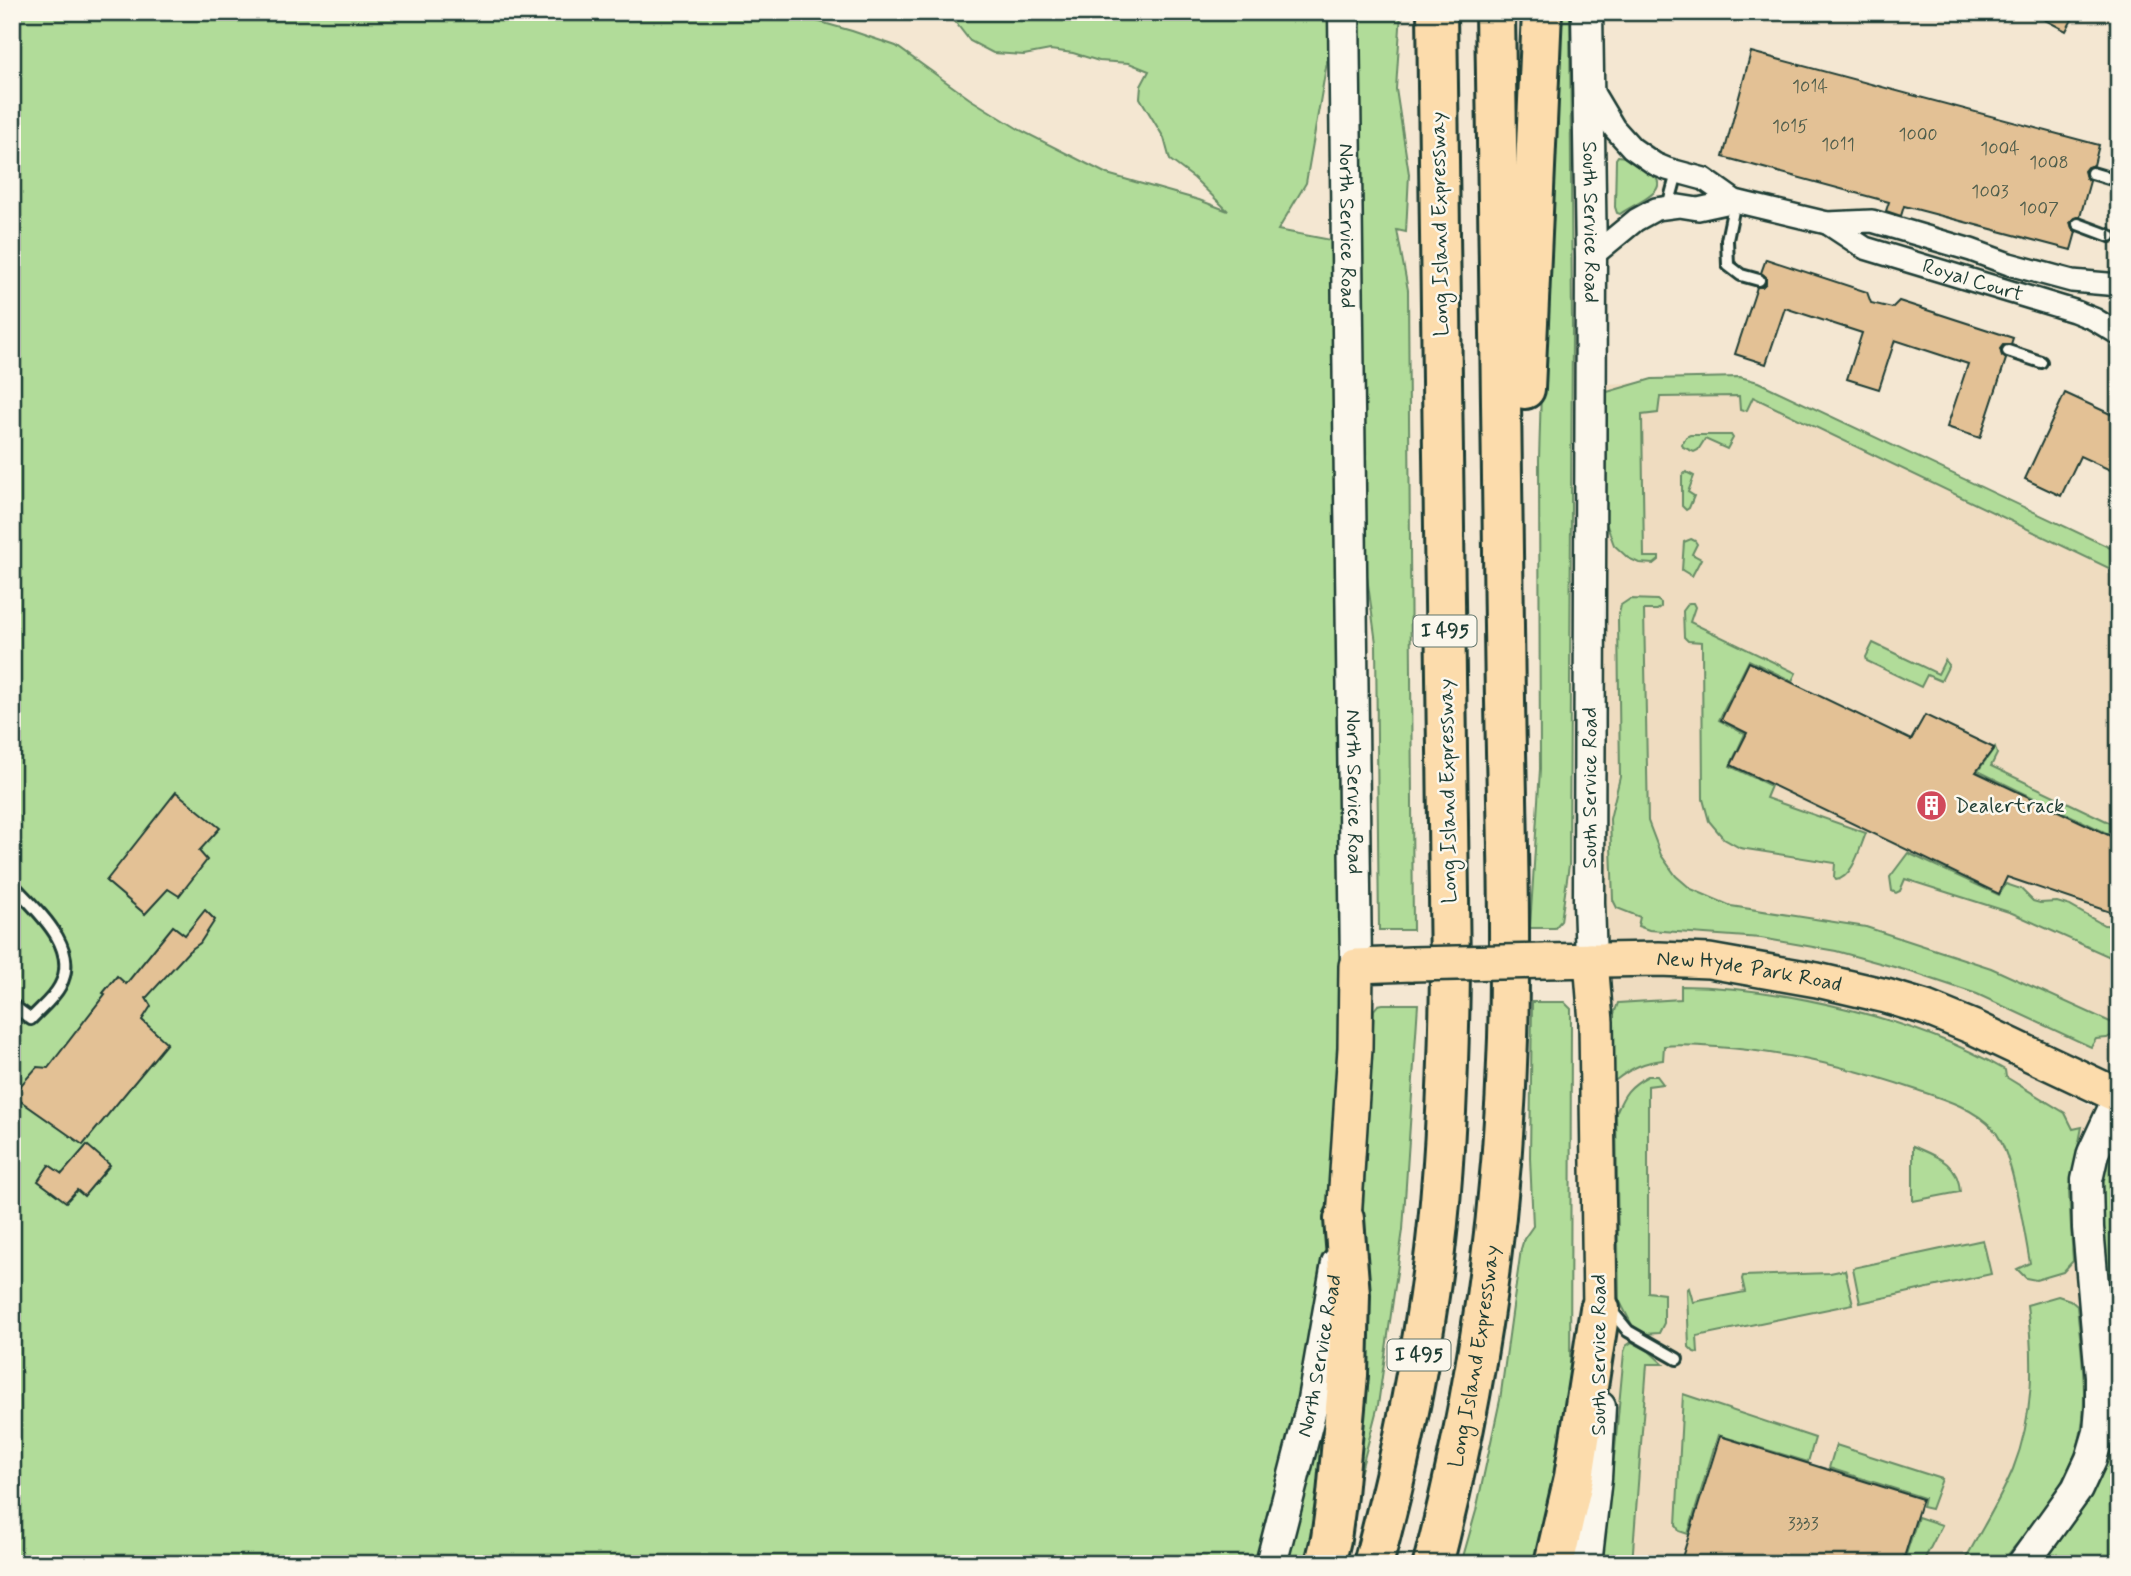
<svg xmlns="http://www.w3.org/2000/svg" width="2131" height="1576" viewBox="0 0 2131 1576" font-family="Mynerve,sans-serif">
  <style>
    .built { fill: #efdcc0 }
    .green { fill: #b1dc99; stroke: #688c66; stroke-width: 2 }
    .building { fill: #e3c195; stroke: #1f3d34; stroke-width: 2 }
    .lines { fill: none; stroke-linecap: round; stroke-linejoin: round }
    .lane-casing { stroke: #1f3d34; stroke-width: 16 }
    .street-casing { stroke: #1f3d34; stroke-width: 26 }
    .secondary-casing { stroke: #1f3d34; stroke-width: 35 }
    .primary-casing { stroke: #1f3d34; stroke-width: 38 }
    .highway-casing { stroke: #1f3d34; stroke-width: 44 }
    .lane { stroke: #fbf7ec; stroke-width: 10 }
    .street { stroke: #fbf7ec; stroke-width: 21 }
    .secondary { stroke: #fbf7ec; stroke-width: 30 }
    .primary { stroke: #fcdcac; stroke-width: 33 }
    .highway { stroke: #fcdcac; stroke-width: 38 }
    .primary-bridge-casing { stroke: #1f3d34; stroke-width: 38; stroke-linecap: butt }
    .primary-bridge { stroke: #fcdcac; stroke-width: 33 }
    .labels { text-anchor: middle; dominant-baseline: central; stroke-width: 5; stroke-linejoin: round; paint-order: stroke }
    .number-label { font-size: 18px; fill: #505e4c }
    .shield { fill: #fbf7ec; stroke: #61756b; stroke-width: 2 }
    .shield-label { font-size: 19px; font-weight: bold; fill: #1f3d34 }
    .street-label { font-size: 21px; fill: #1f3d34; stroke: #fbf7ec }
    .poi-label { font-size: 21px; fill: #1f3d34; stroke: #fbf7ec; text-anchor: start }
  </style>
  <rect width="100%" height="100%" fill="#f4e7d2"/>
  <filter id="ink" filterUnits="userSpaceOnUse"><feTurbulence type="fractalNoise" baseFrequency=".0143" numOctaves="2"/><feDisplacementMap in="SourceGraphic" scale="14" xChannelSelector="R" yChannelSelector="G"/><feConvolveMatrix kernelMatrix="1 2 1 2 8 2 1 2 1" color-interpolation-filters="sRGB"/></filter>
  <g filter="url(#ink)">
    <g class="built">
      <polygon points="1733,380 1756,385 2119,550 2119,1080 1874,978 1715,944 1605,943 1596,384"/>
      <polygon points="1606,972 1743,975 1887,1002 2016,1064 2095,1108 2076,1181 2090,1444 2015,1564 1592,1564 1602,1515 1613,1308"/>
    </g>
    <g class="green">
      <polygon points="12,12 797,12 806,18 852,31 896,46 970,99 1020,130 1107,174 1199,200 1228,211 1194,178 1170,160 1164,138 1140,98 1141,86 1149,71 1129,63 1099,61 1073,53 1050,50 1024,55 993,53 970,41 953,19 950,12 1328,12 1328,56 1306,183 1278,230 1347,243 1352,1119 1271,1564 12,1564"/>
      <polygon points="1358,12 1401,12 1396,89 1409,174 1406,232 1397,230 1408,290 1413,930 1379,930 1376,643 1365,562"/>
      <polygon points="1552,12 1570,12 1572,331 1569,865 1561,921 1555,928 1530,928 1540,769 1539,460"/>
      <path d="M1618,156C1627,156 1635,162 1643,167C1681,189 1638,201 1620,214L1617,213L1615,207L1616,159Z"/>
      <polygon points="1740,377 1758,382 2119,552 2119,573 1753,397 1747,410 1743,411 1740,410 1739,396 1660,397 1658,413 1642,415 1644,557 1659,557 1659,560 1654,564 1639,563 1628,558 1614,545 1606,523 1607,392 1652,379"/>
      <polygon points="1690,435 1731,435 1733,438 1727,449 1705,439 1698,450 1694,452 1683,447 1682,444 1686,437"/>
      <polygon points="1686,472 1694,476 1688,492 1694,496 1689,508 1686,510 1682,506 1682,476"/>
      <polygon points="1691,539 1695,541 1697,544 1692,554 1701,559 1692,576 1682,570 1684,542"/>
      <polygon points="1630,599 1657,600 1661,603 1661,607 1657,610 1644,610 1648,821 1661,855 1676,876 1691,889 1731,906 1866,927 1991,968 2119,1026 2119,1031 2107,1038 2096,1039 2091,1047 1977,994 1905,970 1836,951 1761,938 1649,930 1638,926 1640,917 1617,908 1613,900 1610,819 1620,777 1618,618 1621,605"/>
      <path d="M1689,603H1693L1695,607L1690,622L1796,673L1792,681L1749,660L1719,720L1745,734L1730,766L1771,786L1766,798L1866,833C1860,847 1853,878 1836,880L1834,877L1835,863L1740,848L1724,839L1709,821L1703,799L1702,642L1688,641L1684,637L1683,611Z"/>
      <polygon points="1873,643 1938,674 1945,660 1949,665 1941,681 1927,675 1921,687 1867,661 1866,657"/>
      <polygon points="1995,747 1997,754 1991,766 2119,827 2119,839 1978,771"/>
      <polygon points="1908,853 1999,895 2006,884 2021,889 2033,901 2040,903 2057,902 2070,906 2104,925 2119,926 2119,961 2012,913 1905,879 1900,891 1896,893 1892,891 1890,877"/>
      <path d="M1681,986C1782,987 1918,1019 2005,1070L2006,1077L2065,1113L2073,1129L2082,1127L2069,1192L2073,1261L2063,1272L2036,1280L2026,1278L2017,1269L2030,1263C2024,1231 2013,1153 1994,1130C1975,1108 1941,1098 1914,1089C1850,1067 1785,1052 1717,1047C1699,1046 1681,1044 1664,1046L1663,1060C1644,1062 1631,1068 1616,1080H1614L1611,1022L1618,1003L1681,999Z"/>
      <polygon points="1532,1002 1564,1002 1571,1009 1570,1411 1538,1564 1461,1564 1476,1511 1500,1400 1521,1249 1524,1239 1533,1226 1530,1158"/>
      <polygon points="1383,1004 1418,1004 1403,1230 1378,1405 1337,1563 1361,1245 1374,1010 1378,1005"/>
      <path d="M1648,1076H1657L1663,1084L1648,1086V1292L1664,1294V1323L1659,1333L1644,1334L1632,1325L1619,1300L1616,1113C1624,1094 1629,1086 1648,1076Z"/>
      <polygon points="2109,1144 2119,1147 2119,1564 2041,1564 2103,1468 2099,1194"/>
      <path d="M1913,1146C1936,1156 1959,1163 1960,1192L1913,1201Z"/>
      <polygon points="1983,1240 1991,1274 1860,1303 1853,1268"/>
      <polygon points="1845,1270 1853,1304 1697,1336 1698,1353 1694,1352 1689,1347 1687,1290 1689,1288 1693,1302 1745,1292 1742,1279 1743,1276 1830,1273"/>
      <path d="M2058,1296L2070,1300L2077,1306C2081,1352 2092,1413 2074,1457C2058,1497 2028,1531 2000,1564H1963C1979,1533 2000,1501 2013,1469C2034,1416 2034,1360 2027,1305Z"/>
      <polygon points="1632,1342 1649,1351 1663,1364 1647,1364 1632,1564 1600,1564 1615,1449 1624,1352 1626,1346"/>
      <polygon points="1683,1394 1815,1438 1808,1462 1718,1435 1688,1534 1679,1531 1676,1525"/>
      <polygon points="1324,1411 1333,1414 1305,1564 1279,1564"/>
      <polygon points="1836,1445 1942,1479 1931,1509 1922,1507 1924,1498 1829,1468"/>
      <polygon points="1918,1517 1942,1525 1922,1564 1903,1564"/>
    </g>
    <g class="building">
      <polygon points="2030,12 2076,12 2066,31"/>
      <polygon points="1751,52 2099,145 2094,165 2087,167 2084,171 2086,178 2090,181 2080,217 2074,218 2070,222 2072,228 2076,232 2071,250 1904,206 1901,216 1886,211 1889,202 1723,157"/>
      <polygon points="1766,259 1867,292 1871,303 1892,308 1899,301 2013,338 2011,344 2003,345 2000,349 2002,356 2006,359 1980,438 1947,427 1968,364 1895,340 1879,389 1847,379 1862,333 1785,308 1766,364 1735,354 1757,287 1762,287 1766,283 1766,277 1761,273"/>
      <polygon points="2065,393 2119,418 2119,474 2080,456 2061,496 2025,479"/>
      <polygon points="1749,662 1911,740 1925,715 1994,748 1976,772 2119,840 2119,915 2007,877 1999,894 1731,765 1747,733 1721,720"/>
      <polygon points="176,792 220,828 199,851 207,860 179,896 168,889 145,914 106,881"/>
      <polygon points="205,910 215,920 200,943 189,951 146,998 151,1006 142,1020 167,1043 83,1145 12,1095 37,1067 48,1068 105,994 103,993 117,976 126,984 173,926 185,935"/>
      <polygon points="87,1145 110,1165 84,1196 77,1190 66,1202 38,1181 49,1165 62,1174"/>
      <polygon points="1720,1436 1922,1499 1902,1564 1680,1564"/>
    </g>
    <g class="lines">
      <defs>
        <g id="lane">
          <polyline points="2092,173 2119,181"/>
          <polyline points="1735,201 1727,240 1728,265 1741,275 1759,280"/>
          <polyline points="1668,206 1677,173"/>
          <polyline points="2078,224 2110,236"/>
          <polyline points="2008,351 2041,362"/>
          <path d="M12,884C36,910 81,947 60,986C54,998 40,1009 31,1019L12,1005"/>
          <polyline points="1610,1309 1628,1331 1677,1359"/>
        </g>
        <g id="street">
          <polyline points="1589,86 1614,128 1632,148 1655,164 1667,169 1704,179 1735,201 1827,223 1872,221 1971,250 2009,264 2072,281 2119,285"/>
          <path id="s1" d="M1827,223L1865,248L2074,311L2094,319L2119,334"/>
          <polyline points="1591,257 1636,220 1656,209 1679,206 1698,209 1735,201"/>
        </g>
        <g id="secondary">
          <path id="s2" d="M1344,12L1356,966"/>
          <path id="s3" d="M1587,12L1591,257L1589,902L1591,960"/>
          <path id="s4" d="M1271,1564L1312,1405L1337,1263"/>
          <polyline points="1586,1564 1596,1478 1600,1407"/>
          <polyline points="2023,1564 2077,1489 2091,1459 2099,1432 2101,1408 2101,1376 2088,1228 2087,1180 2093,1153 2119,1097"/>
        </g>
        <g id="primary">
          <polyline points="1591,960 1596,1022 1600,1309"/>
          <path id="s5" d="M1545,961L1659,959L1709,961L1817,980L1886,996L1926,1008L1975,1028L2119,1096"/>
          <polyline points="1344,1219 1355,1048 1356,966 1412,964"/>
        </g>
        <g id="highway">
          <polyline points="1525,389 1542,12"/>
          <polyline points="1325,1564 1331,1539 1337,1495 1348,1375 1350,1295 1344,1219"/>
          <path d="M1373,1564C1401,1461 1422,1356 1435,1251C1446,1158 1449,1063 1450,970L1437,12"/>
          <path id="s6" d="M1433,1564C1477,1392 1503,1215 1508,1038C1511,926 1507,813 1505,701C1503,471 1498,242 1495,12"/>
          <polyline points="1554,1564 1574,1477 1600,1309"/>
        </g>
      </defs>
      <use href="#lane" class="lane-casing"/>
      <use href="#street" class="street-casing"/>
      <use href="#secondary" class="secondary-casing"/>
      <use href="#primary" class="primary-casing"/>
      <use href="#highway" class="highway-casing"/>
      <use href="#lane" class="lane"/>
      <use href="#street" class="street"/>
      <use href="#secondary" class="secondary"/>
      <use href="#primary" class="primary"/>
      <use href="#highway" class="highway"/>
      <defs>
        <polyline id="primary-bridge" points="1412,964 1545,961"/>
      </defs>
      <use href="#primary-bridge" class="primary-bridge-casing"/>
      <use href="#primary-bridge" class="primary-bridge"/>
    </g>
  </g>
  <defs>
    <symbol id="building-disc" viewBox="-11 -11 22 22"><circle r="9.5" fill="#d1495b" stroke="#fbf7ec"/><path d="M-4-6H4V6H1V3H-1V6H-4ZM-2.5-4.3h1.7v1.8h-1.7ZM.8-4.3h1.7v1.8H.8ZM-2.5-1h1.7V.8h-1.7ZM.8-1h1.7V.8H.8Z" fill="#fff"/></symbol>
  </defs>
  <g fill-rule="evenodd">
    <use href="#building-disc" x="1914" y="788" width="35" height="35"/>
  </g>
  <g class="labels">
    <g class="number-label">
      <text x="1810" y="87">1014</text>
      <text x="1790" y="127">1015</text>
      <text x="1918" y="135">1000</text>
      <text x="1838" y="145">1011</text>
      <text x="2000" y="149">1004</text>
      <text x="2049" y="163">1008</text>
      <text x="1990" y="192">1003</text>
      <text x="2039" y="209">1007</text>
      <text x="1803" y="1524">3333</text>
    </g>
    <g class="shield">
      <rect x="1413.5" y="615.5" width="63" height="31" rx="5"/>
      <rect x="1387.5" y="1339.5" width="63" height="31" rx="5"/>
    </g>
    <g class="shield-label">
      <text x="1445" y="631">I 495</text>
      <text x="1419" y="1355">I 495</text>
    </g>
    <g class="street-label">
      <text stroke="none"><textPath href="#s3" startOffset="210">South Service Road</textPath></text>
      <text transform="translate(1440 224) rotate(-91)">Long Island Expressway</text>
      <text stroke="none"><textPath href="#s2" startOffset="214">North Service Road</textPath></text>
      <text stroke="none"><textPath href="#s1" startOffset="158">Royal Court</textPath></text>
      <text transform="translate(1590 788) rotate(-90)">South Service Road</text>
      <text transform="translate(1448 791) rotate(-91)">Long Island Expressway</text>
      <text stroke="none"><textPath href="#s2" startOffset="780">North Service Road</textPath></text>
      <text stroke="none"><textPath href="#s5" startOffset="205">New Hyde Park Road</textPath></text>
      <text transform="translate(1599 1355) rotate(-90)">South Service Road</text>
      <text stroke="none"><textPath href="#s6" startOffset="212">Long Island Expressway</textPath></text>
      <text stroke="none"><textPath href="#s4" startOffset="214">North Service Road</textPath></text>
    </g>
    <g class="poi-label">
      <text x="1955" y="806">Dealertrack</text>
    </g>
  </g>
  <rect width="2131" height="1576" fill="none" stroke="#fbf7ec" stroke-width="42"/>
  <rect x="21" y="21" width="2089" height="1534" fill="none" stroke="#1f3d34" stroke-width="2.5" filter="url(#ink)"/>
</svg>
